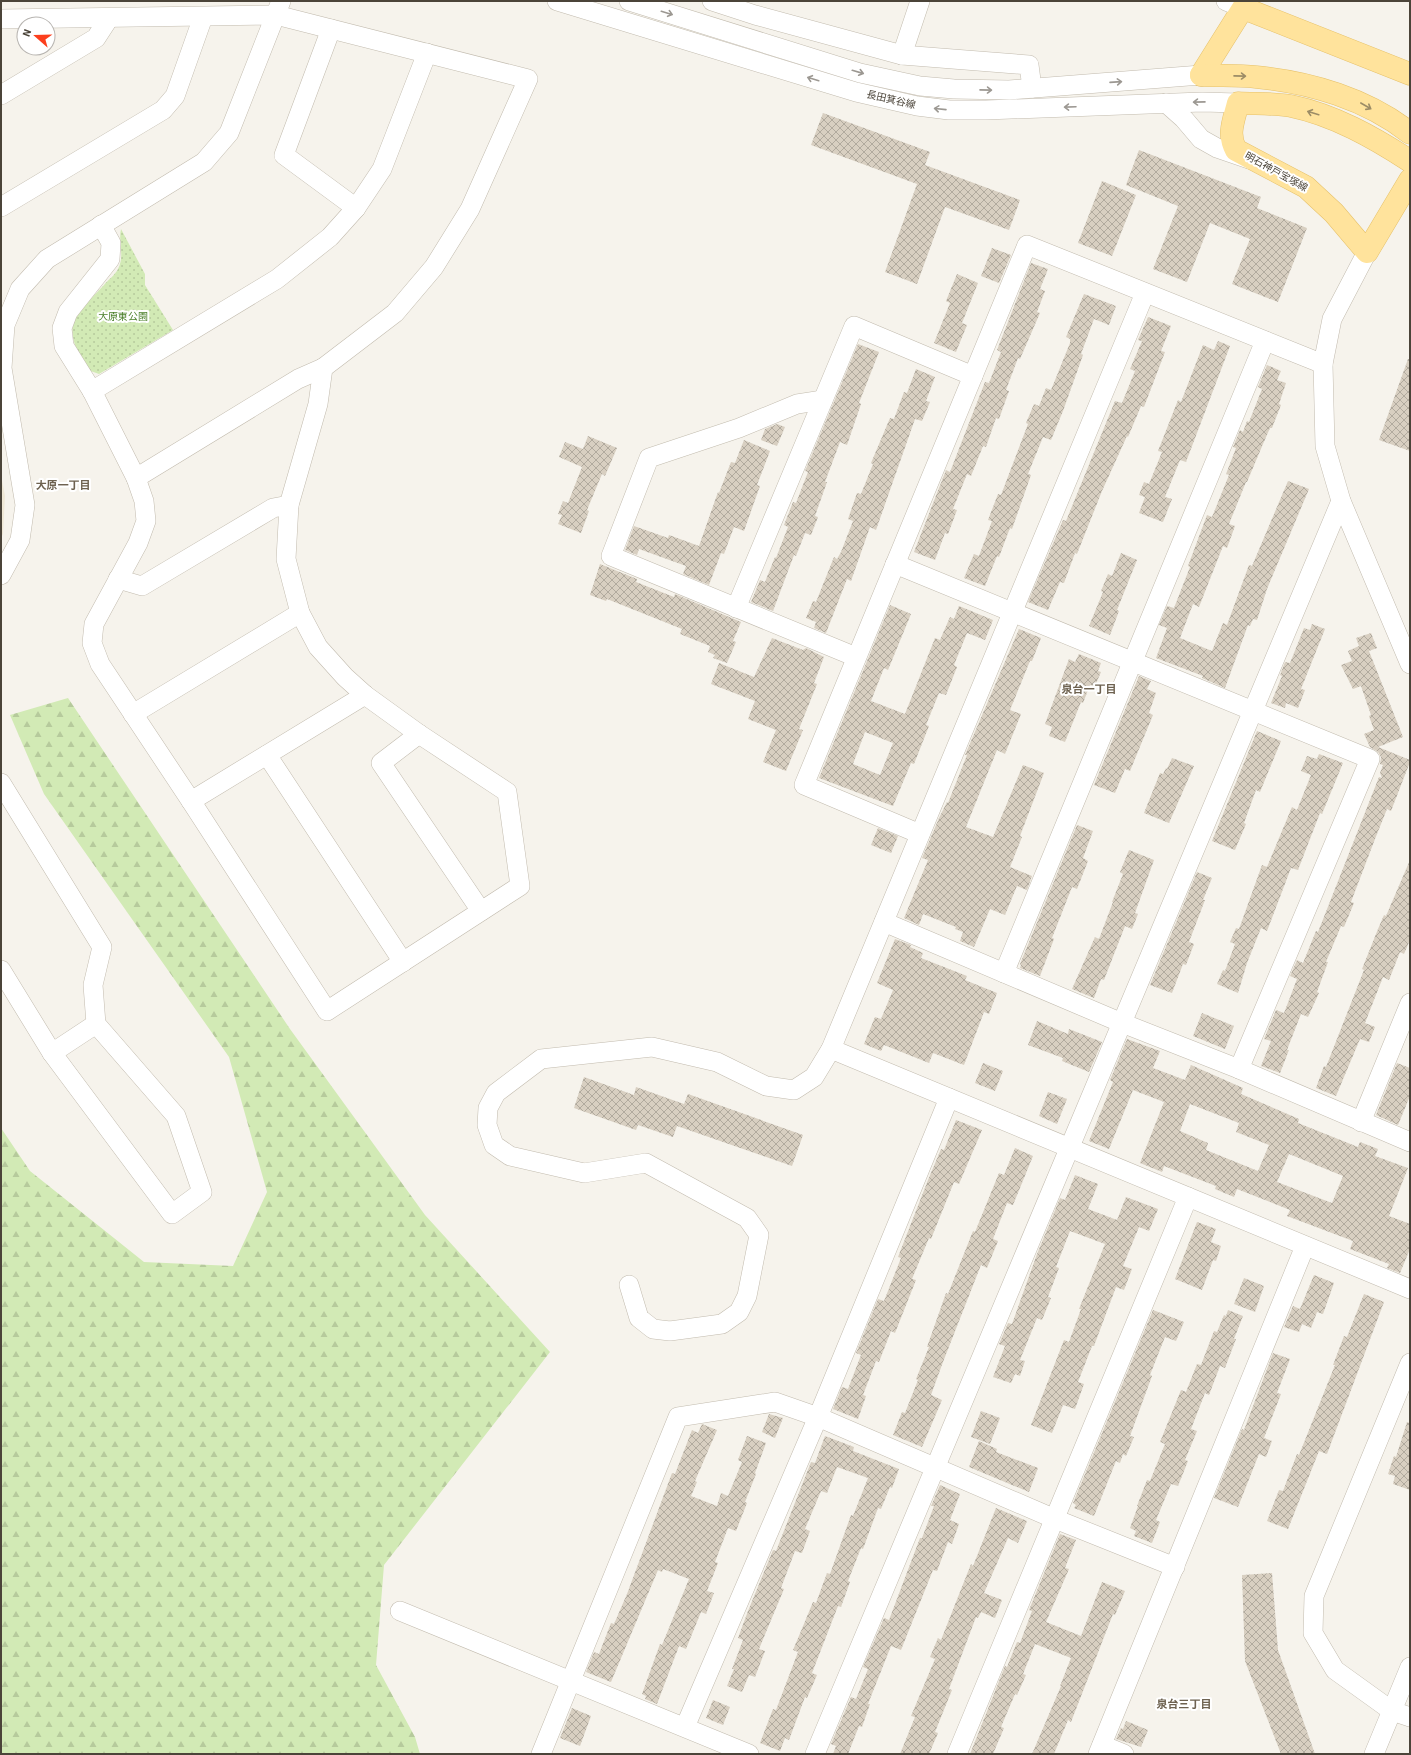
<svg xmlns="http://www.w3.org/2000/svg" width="1411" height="1755" viewBox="0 0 1411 1755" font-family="'Source Sans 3','Noto Sans JP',sans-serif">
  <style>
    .education { fill: #efe8d6 }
    .forest { fill: url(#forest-firs) }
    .park { fill: url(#park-dots) }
    .building { fill: url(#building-cross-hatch); fill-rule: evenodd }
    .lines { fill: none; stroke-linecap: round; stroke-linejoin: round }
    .minor-casing { stroke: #c2bbae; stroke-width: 20 }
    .major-casing { stroke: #e6c16a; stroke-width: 23 }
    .minor { stroke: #fff; stroke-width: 19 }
    .major { stroke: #ffe39c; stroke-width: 22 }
    .oneway { stroke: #9c9892 }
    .oneway2 { stroke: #9c8c66 }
    .labels { text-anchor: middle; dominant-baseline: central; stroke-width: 4; stroke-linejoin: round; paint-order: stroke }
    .street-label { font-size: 10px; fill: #4b4439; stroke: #fff }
    .park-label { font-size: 10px; fill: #4a7f2a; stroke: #fff }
    .neighbourhood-label { font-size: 11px; font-weight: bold; fill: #6e6250; stroke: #fff }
  </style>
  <defs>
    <pattern id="forest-firs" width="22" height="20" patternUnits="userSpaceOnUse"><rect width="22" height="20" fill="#d2eab5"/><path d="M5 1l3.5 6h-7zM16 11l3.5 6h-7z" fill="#b6ca9c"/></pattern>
    <pattern id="park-dots" width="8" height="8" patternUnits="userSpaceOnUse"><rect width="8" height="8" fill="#d2eab5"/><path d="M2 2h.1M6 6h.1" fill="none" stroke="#b6ca9c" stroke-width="1.8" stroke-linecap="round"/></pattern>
    <pattern id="building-cross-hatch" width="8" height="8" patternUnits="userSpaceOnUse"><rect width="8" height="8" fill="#d8cfc1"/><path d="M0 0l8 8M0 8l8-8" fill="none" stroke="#b1aa9e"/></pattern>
  </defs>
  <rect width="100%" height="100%" fill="#f6f3ec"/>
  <polygon class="education" points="1,475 5,496 3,534 1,538"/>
  <polygon class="forest" points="68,698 290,1029 425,1215 550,1352 384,1565 376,1665 415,1737 420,1754 1,1754 1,1128 30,1171 144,1262 233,1266 267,1192 229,1057 44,794 10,715"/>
  <path class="park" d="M121,229L145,274V285L173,330L99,374L85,369C63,322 70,321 104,285C108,280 115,275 118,269C125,256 118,243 121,229Z"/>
  <g class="building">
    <polygon points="823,113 930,152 925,165 1020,200 1009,230 945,207 917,284 885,272 917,184 811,145"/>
    <polygon points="1139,150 1261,197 1257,208 1307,228 1278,302 1232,284 1250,239 1210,223 1187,282 1153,269 1178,206 1126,185"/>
    <polygon points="1102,181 1136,195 1112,256 1078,243"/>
    <polygon points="992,248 1011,255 999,283 981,276"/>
    <polygon points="1031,263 1048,269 1040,289 1045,291 1037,312 1040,313 1020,359 1018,358 1006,390 1009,391 999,419 996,418 986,447 983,446 971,476 967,474 953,509 957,510 948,534 945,533 935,560 914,552 946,470 950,472 962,441 985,382 989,383 1001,352 997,350"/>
    <polygon points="957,274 978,283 962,323 967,325 956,352 934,343 950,303 946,301"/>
    <polygon points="1084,294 1116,306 1109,325 1094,319 1081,354 1083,355 1063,411 1051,440 1043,437 1028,474 1031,475 1012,529 1010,528 999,557 997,556 985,586 964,578 974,554 979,556 992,521 988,520 998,494 1001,495 1028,424 1026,423 1034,404 1039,406 1046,388 1051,390 1070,343 1070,339 1066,337"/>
    <polygon points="1148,317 1171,326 1161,351 1165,352 1144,407 1141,406 1128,437 1127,436 1102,491 1077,554 1075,553 1064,583 1060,582 1048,610 1028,602 1063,520 1066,521 1115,401 1122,403 1135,371 1130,369 1142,341 1138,340"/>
    <polygon points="1218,341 1230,346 1186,462 1180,460 1165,497 1172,499 1163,522 1139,513 1145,497 1139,495 1144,482 1149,484 1162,452 1158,451 1169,423 1178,400 1181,402 1203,345 1214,350"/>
    <polygon points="858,344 879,352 859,403 861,404 847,445 840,442 825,482 827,482 815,516 818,517 811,535 805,533 796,556 794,555 773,611 751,602 760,580 765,582 775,557 776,558 788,527 784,525 793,502 796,503 808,472 805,471"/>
    <polygon points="1408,359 1410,359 1410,451 1379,440"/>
    <polygon points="1267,365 1281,371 1277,380 1286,383 1279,404 1281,405 1272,428 1270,428 1263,444 1247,482 1246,482 1229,524 1235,526 1227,548 1223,546 1199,607 1193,604 1180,638 1212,651 1223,623 1227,625 1249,565 1252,566 1288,481 1309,489 1267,589 1257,620 1253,619 1250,626 1248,625 1225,688 1202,678 1203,676 1156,658 1167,628 1159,625 1167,606 1174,608 1190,567 1188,566 1207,515 1212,517 1229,475 1226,474 1236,448 1233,447 1240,430 1243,432 1247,421 1249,422 1262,389 1258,387"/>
    <polygon points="916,369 935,377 926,401 930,402 922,421 915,419 876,530 870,527 851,581 847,579 826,633 814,628 816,622 806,618 813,601 816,602 834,557 837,559 841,552 853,521 848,519 857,493 861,494 873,464 871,463 890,418 894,419 904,392 907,393"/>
    <polygon points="777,424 785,427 777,446 761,440 765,429"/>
    <polygon points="588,436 617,448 605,476 602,474 587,510 589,511 581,533 558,524 562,515 558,514 563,501 568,503 582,467 559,457 565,442 583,449"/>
    <polygon points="744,440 770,451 757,485 760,486 744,531 734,527 724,554 721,553 709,585 683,574 686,566 639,549 637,555 625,550 634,526 668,538 669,535 699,546 718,492 719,493 731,462 735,463"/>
    <polygon points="1121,553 1137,560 1117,610 1119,611 1110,635 1089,626 1103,592 1101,591 1108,574 1112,576"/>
    <polygon points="600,564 637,579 636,582 674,597 675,594 741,622 733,641 736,642 727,663 713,658 715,655 708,652 710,646 680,634 682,629 607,599 606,601 590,595"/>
    <path d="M890,605L911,614L888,670L884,668L871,701L905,714L935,638L940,640L950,617L954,619L959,606L993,620L985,640L967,633L954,665L957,667L946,695L939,693L926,725L929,726L914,764L911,763L893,806L819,778ZM865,732L893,743L880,775L853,764Z"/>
    <polygon points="1312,624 1325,629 1301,689 1305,690 1298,708 1286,703 1285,708 1271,703 1282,676 1280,675 1285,662 1290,663 1304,628 1310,630"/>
    <polygon points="1019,629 1041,638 1032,661 1030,661 1010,710 1021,714 1005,754 997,750 966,827 993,837 1023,765 1044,773 1020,836 1022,837 1010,867 1032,876 1027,890 1017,886 1005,915 990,909 974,947 960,941 963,932 955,929 956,927 923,914 919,925 904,918 928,860 922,858 939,818 947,802 948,803 967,755 965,755"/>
    <polygon points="1371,633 1377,648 1369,651 1403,737 1378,747 1410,760 1410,762 1391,811 1387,809 1375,839 1351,902 1354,903 1344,927 1341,926 1326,962 1328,962 1317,992 1319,993 1308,1017 1301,1014 1287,1050 1289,1050 1280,1073 1261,1066 1271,1041 1264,1039 1276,1010 1284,1013 1297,979 1290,976 1297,960 1303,963 1316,931 1318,932 1379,777 1382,778 1380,773 1383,765 1380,764 1381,757 1378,752 1370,747 1364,734 1374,730 1369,716 1371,715 1361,686 1353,689 1341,665 1352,661 1348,651 1359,646 1356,638"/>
    <polygon points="772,638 803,650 806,648 824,657 814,683 817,684 799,729 803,730 786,771 763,762 776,730 748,719 755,701 711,684 719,663 754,677"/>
    <polygon points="1079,654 1101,663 1098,671 1101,672 1095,686 1090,685 1083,703 1081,702 1065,742 1049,736 1052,727 1045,724 1069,659 1075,662"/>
    <polygon points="1139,676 1151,681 1147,689 1156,693 1149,713 1153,715 1130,771 1125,769 1115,793 1094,785"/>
    <polygon points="1257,731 1281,741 1260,792 1256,790 1244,823 1246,824 1235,850 1212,841"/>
    <polygon points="1319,754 1343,763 1322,814 1320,813 1298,870 1291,868 1267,931 1261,928 1247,963 1238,993 1217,984 1223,970 1225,971 1235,944 1230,942 1236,928 1239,929 1262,865 1267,867 1292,807 1297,810 1311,775 1301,771 1307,756 1317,759"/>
    <polygon points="1172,758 1194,766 1169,823 1144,813 1160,773 1163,774 1166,768 1167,769"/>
    <polygon points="1077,825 1093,831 1083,858 1088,861 1077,889 1072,887 1052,938 1054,939 1040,976 1020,968 1021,965 1020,964"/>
    <polygon points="878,828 898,836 891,853 871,845"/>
    <polygon points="1129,850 1154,860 1135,913 1138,914 1132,929 1125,926 1104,980 1101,979 1094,998 1072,989 1095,937 1099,939 1113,902 1112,902 1123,874 1120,872"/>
    <polygon points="1410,860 1410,940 1404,954 1400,952 1389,980 1383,977 1365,1023 1375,1027 1369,1042 1360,1039 1336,1096 1316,1088 1324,1066 1326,1067 1364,970 1362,969 1378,929 1384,915 1386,916"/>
    <polygon points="1197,872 1212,878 1203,900 1205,900 1189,942 1194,944 1186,965 1183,964 1172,993 1150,985"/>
    <polygon points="895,939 911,945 910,947 923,953 921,958 967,976 965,980 997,993 989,1014 984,1012 964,1065 933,1053 929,1063 884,1045 881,1051 864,1044 875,1017 881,1019 893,990 877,983"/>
    <polygon points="1202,1013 1234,1026 1225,1049 1193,1036"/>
    <polygon points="1037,1021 1068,1034 1069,1029 1102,1042 1089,1072 1062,1061 1063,1058 1028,1045"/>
    <path d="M1127,1039L1160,1051L1153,1068L1185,1080L1191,1065L1243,1088L1241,1094L1299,1119L1298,1123L1358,1147L1360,1142L1378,1149L1375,1156L1408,1168L1389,1216L1410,1224V1249L1400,1273L1387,1268L1389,1264L1350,1249L1353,1241L1287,1216L1290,1210L1237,1189L1234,1197L1215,1189L1216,1186L1164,1166L1162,1172L1140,1163L1164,1102L1133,1090L1109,1149L1089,1141L1113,1082L1110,1080ZM1190,1104L1239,1123L1236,1132L1269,1145L1258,1171L1206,1150L1208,1143L1180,1131ZM1289,1154L1343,1176L1332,1203L1277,1182Z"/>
    <polygon points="983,1063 1003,1071 995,1091 975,1083"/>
    <polygon points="1397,1063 1410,1068 1410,1096 1398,1125 1376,1115"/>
    <polygon points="584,1077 634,1095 636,1087 684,1104 688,1094 803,1135 792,1166 677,1126 673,1137 638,1125 636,1130 574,1108"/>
    <polygon points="1048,1092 1067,1099 1057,1124 1039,1116"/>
    <polygon points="956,1120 982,1130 959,1184 954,1182 931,1239 929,1238 912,1279 916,1280 895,1333 891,1331 879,1362 876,1361 863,1395 866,1396 858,1419 833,1409 842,1387 848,1389 861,1355 856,1353 878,1299 884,1301 901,1258 898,1257 928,1180 941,1149 944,1150"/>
    <polygon points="1015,1148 1033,1156 1013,1205 1007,1203 993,1239 998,1241 987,1268 981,1265 943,1362 931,1395 942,1400 922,1447 893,1435 902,1412 905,1413 918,1380 916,1379 929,1347 927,1347 946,1293 948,1294 973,1231 975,1232 999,1173 1004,1175"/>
    <polygon points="1075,1175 1098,1184 1088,1209 1117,1220 1126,1197 1158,1209 1149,1231 1139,1227 1123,1266 1132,1269 1124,1290 1116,1287 1094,1346 1092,1346 1078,1382 1084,1384 1075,1409 1063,1405 1052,1433 1031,1425 1064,1340 1069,1342 1081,1309 1079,1309 1105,1244 1070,1231 1056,1267 1059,1268 1048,1297 1051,1298 1042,1320 1037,1318 1020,1360 1025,1361 1020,1376 1015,1374 1011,1383 993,1377 1005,1346 999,1344 1008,1323 1012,1324 1037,1254 1060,1198 1065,1200"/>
    <polygon points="1197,1222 1216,1229 1211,1242 1221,1246 1216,1261 1213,1260 1202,1290 1175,1279"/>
    <polygon points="1314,1275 1334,1283 1323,1314 1317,1312 1311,1328 1302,1324 1299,1332 1284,1327 1293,1306 1300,1309"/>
    <polygon points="1244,1278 1264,1286 1255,1312 1234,1304"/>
    <polygon points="1364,1294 1384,1302 1327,1454 1319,1451 1288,1529 1267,1521 1279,1490 1283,1491 1297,1454 1299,1455 1335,1365 1333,1365 1344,1336 1347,1337"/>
    <polygon points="1153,1310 1184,1322 1176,1341 1165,1337 1150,1375 1152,1376 1130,1436 1134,1437 1126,1456 1123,1454 1120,1463 1116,1461 1094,1516 1074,1508 1076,1505 1073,1503"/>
    <polygon points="1228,1310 1243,1316 1234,1339 1236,1339 1225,1368 1220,1366 1209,1395 1205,1393 1191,1429 1197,1431 1185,1460 1188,1461 1178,1486 1171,1484 1156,1520 1160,1522 1152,1543 1134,1536 1136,1531 1130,1528 1138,1506 1137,1506 1147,1480 1150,1481 1165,1444 1160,1442 1181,1390 1186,1392 1197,1364 1201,1365 1214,1331 1217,1332 1224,1315 1226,1316"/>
    <polygon points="1273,1353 1290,1359 1277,1393 1281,1394 1264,1438 1272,1441 1266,1457 1259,1454 1238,1507 1214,1498 1242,1429 1244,1430"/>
    <polygon points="981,1411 1000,1418 990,1444 971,1437"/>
    <polygon points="769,1414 783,1418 775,1438 762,1432"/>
    <polygon points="1407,1422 1410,1423 1410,1490 1393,1484 1395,1476 1388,1474 1394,1456 1396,1457"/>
    <polygon points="702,1424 717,1430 695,1481 697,1482 691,1496 717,1506 721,1493 728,1496 742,1462 738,1460 747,1436 766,1443 755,1473 756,1474 745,1502 747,1503 736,1531 728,1528 715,1562 718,1563 707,1591 714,1593 706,1614 701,1612 686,1649 679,1646 657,1704 645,1699 646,1696 642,1694 660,1644 662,1645 689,1579 663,1569 662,1572 658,1570 611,1682 586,1672 594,1652 599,1654 611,1623 614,1624 627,1594 672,1473 675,1474 692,1430 698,1433"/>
    <polygon points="825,1436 854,1447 853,1451 899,1469 892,1488 890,1487 881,1509 878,1508 863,1549 861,1548 848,1581 850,1582 841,1607 838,1606 812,1673 817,1675 807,1698 805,1697 789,1740 785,1738 780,1751 760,1743 773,1709 776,1710 798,1652 793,1650 801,1631 813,1602 816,1603 827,1573 830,1574 851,1515 853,1516 868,1478 837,1467 827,1493 821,1491 805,1529 810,1531 802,1553 795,1551 781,1588 784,1589 759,1649 765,1651 755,1677 749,1675 742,1692 727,1686 734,1669 732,1669 743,1640 738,1638 748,1611 773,1550 776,1551 811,1462 815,1463"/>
    <polygon points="979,1441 997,1449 996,1452 1038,1468 1029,1492 969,1467"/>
    <polygon points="940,1485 960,1494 950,1520 959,1524 952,1544 948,1542 937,1571 933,1570 901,1650 891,1646 868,1704 870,1704 862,1727 859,1726 848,1754 833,1754 836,1746 831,1744 851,1697 856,1699 868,1669 863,1667 884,1618 889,1620 920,1538 922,1538 934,1506 931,1506"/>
    <polygon points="996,1508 1027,1521 1018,1543 1008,1538 984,1593 1002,1600 995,1618 981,1612 978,1618 976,1617 949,1689 952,1690 935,1732 938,1733 929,1754 900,1754 915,1717 911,1716 935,1659 930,1657 938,1638 941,1640 971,1564 973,1566"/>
    <polygon points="1060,1534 1076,1540 1065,1568 1069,1569 1046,1622 1081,1636 1102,1582 1125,1591 1115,1615 1113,1614 1071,1722 1068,1720 1054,1754 1032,1754 1061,1686 1060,1686 1071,1658 1035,1644 1023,1674 1026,1675 1017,1695 1015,1694 1001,1727 1004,1728 993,1754 970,1754 1005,1666 1007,1667 1017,1642 1020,1643 1032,1611 1029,1610"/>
    <polygon points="1272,1573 1278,1650 1315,1754 1281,1754 1245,1661 1242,1575"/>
    <polygon points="713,1700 730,1707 723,1725 706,1718"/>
    <polygon points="572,1708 591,1716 580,1746 560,1738"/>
    <polygon points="1126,1721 1148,1730 1141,1747 1116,1739 1121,1728 1123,1729"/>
  </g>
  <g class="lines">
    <defs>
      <g id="minor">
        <polyline points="557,1 856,92 917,106 949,110 986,110 1202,102 1238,103"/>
        <polyline points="629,1 860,73 920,86 954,89 1009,90 1201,75"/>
        <polyline points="712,1 755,15 902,55 1029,65 1032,88"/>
        <polyline points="1226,1 1243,8"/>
        <polyline points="1,19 276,15 528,79 470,209 434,267 395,313 323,368 318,404 289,505 286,559 300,613 318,647 345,677 365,695 419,734 507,792 520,886 327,1011 191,801 100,664 92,643 94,624 138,543 146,521 144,501 136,478 92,391 64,346 62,328 68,312 110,259 111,243 101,225"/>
        <polyline points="331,29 284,155 356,208"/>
        <polyline points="902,55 920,1"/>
        <polyline points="1,95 96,38 109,18"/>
        <polyline points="1166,103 1184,119 1201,139 1217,148 1249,159"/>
        <polyline points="1,207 163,110 175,96 203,17"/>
        <polyline points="1367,252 1332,319 1323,364 1325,446 1341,501 1410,664"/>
        <polyline points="92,391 277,279 330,237 356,208 382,169 427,53"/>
        <polyline points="823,400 797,404 739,428 649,458 611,556 856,657"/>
        <polyline points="136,478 298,379 323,368"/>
        <polyline points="895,564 1370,759 1239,1069"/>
        <polyline points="1,575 20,540 25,505 2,368 5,325 20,289 47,259 204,162 229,133 281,1"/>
        <polyline points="118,579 142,586 273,508 289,505"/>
        <polyline points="736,608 854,326 973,376"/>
        <polyline points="133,714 300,613"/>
        <polyline points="419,734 381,763 481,911"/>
        <polyline points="267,755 403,962"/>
        <polyline points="1,783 102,947 93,985 96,1024 176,1116 202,1192 172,1214 52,1053 1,970"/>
        <polyline points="191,801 365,695"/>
        <polyline points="920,834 804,785 1027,245 1323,364"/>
        <polyline points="884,922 1122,1023 1239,1069 1410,1142"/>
        <polyline points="1004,973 1265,341"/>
        <polyline points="831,1049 1410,1289"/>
        <polyline points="52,1053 96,1024"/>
        <polyline points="1361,1122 1410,1003"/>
        <polyline points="629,1285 639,1318 653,1329 670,1331 722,1324 739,1312 747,1296 759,1235 747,1218 646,1163 584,1173 510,1156 494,1145 487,1125 488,1108 496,1093 541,1059 652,1047 717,1062 766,1086 794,1090 814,1077 831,1049 1145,293"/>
        <polyline points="1410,1363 1314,1596 1313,1633 1335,1670 1392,1711 1410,1717"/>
        <polyline points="400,1611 749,1754"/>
        <polyline points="685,1727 818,1417 949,1098"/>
        <polyline points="1102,1745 1124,1754"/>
        <polyline points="541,1754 678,1417 775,1402 818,1417 1055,1519 1175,1567"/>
        <polyline points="815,1754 1341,501"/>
        <polyline points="957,1754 1188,1197"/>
        <polyline points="1098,1754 1305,1246"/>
        <polyline points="1374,1754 1410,1667"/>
      </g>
      <g id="major">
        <polyline points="1201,75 1243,8 1410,74"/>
        <path d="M1201,75C1219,76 1238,75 1256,77C1310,82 1367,99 1410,133"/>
        <path d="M1410,161C1373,137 1334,115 1291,106C1274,103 1255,104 1238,103C1234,120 1227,134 1236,150L1306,187L1334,213L1367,252L1410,180"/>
      </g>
    </defs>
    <use href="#minor" class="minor-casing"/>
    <use href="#major" class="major-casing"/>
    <use href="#minor" class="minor"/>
    <use href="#major" class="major"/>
  </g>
  <defs><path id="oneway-shaft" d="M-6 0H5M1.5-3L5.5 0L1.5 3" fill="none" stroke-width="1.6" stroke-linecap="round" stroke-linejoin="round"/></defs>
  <g class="oneway">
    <use href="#oneway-shaft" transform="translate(667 13) rotate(17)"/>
    <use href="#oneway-shaft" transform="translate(858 72) rotate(16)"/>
    <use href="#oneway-shaft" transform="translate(813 79) rotate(-163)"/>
    <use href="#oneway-shaft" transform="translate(1116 82) rotate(-4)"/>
    <use href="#oneway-shaft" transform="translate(986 90) rotate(1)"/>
    <use href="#oneway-shaft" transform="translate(1199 102) rotate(179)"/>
    <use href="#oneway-shaft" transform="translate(1070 107) rotate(178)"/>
    <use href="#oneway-shaft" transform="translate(940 109) rotate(-174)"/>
  </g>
  <g class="oneway2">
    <use href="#oneway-shaft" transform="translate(1240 76) rotate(1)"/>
    <use href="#oneway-shaft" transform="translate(1366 106) rotate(30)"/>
    <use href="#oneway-shaft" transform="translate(1313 113) rotate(-163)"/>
  </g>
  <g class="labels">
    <g class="street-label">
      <text transform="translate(891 100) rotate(13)">長田箕谷線</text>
      <text transform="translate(1276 172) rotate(29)">明石神戸宝塚線</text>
    </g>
    <g class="park-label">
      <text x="123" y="317">大原東公園</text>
    </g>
    <g class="neighbourhood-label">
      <text x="63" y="485">大原一丁目</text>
      <text x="1089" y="689">泉台一丁目</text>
      <text x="1184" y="1704">泉台三丁目</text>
    </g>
  </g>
  <rect width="1411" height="1755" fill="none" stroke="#4b4439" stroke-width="4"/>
  <g transform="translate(36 36) rotate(290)"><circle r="19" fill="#ffffff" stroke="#b7b4b0"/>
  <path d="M0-3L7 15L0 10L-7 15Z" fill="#fc3f1d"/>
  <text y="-6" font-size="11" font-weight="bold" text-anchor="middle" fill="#4b4439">N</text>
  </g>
</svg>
